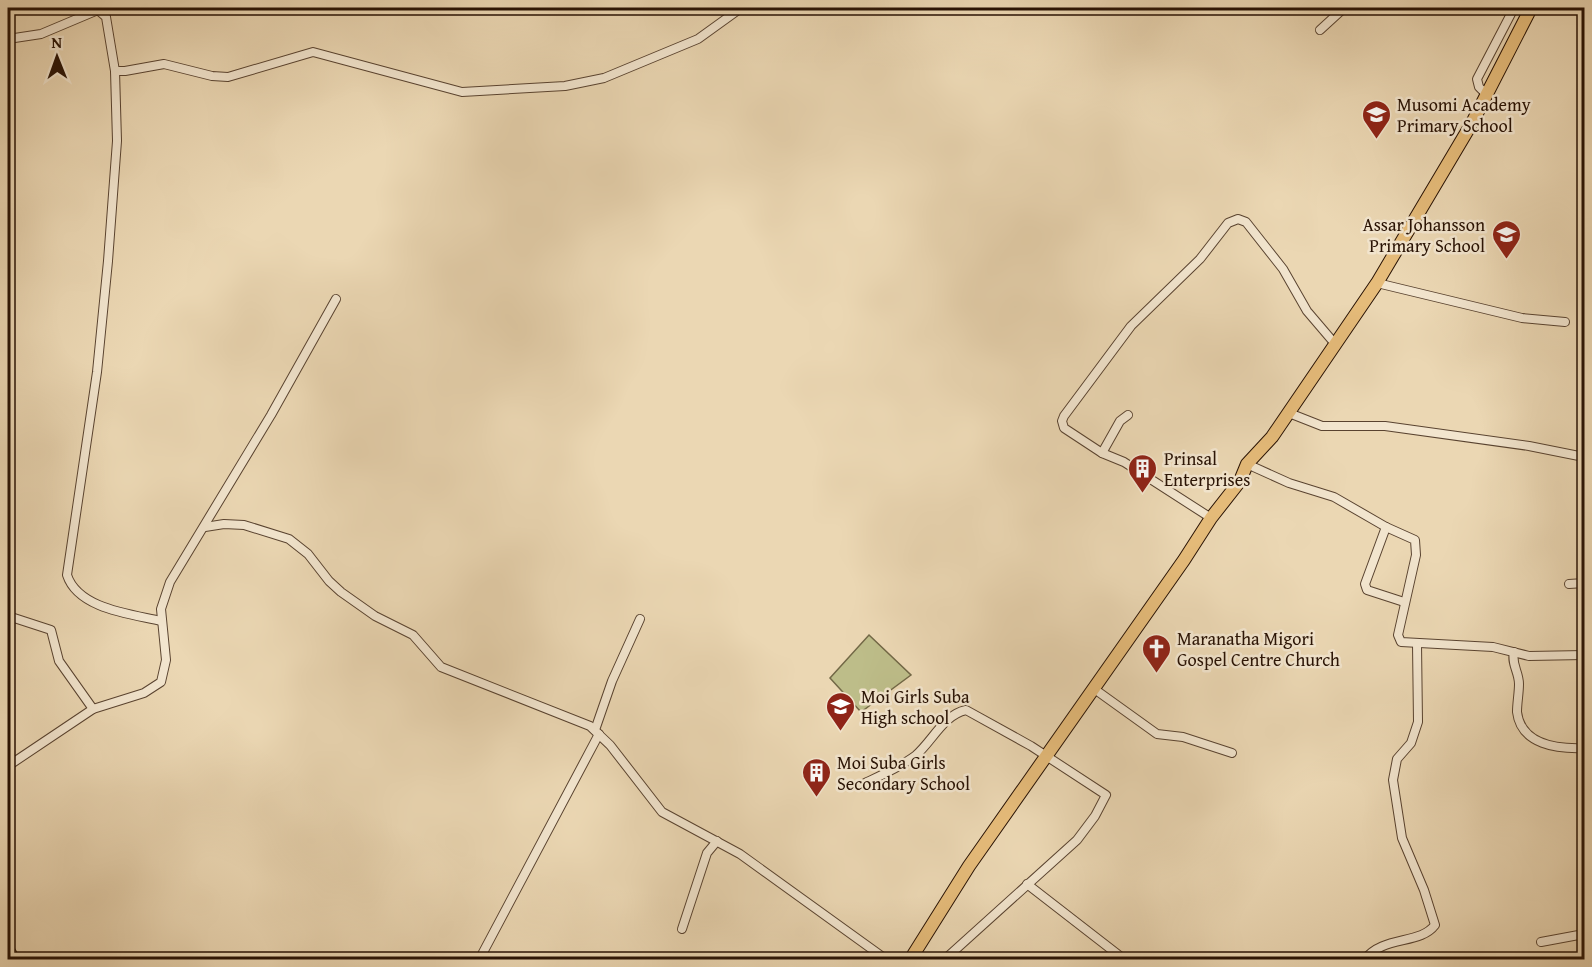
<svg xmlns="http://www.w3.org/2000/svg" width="1592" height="967" viewBox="0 0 1592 967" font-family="'Gentium Book Plus',serif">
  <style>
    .green { fill: #bdbd89; stroke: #726846; stroke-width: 1.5 }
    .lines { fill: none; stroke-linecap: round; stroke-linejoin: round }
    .minor-casing { stroke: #594330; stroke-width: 10 }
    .highway-casing { stroke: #281204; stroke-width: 14 }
    .minor { stroke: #f2e5ce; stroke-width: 8 }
    .highway { stroke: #e6bc7a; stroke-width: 12 }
    .labels { text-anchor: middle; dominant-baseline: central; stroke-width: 5; stroke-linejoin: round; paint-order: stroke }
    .poi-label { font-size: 18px; fill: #281204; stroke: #f2e5ce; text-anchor: start }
  </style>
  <rect width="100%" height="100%" fill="#ebd7b3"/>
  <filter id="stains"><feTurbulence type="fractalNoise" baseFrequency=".00333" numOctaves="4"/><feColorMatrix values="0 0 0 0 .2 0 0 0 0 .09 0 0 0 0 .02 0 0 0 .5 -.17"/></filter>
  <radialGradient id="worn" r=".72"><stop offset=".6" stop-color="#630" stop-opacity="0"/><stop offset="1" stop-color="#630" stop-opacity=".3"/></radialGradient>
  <polygon class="green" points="869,635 911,675 861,712 830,678"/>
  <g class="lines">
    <defs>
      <g id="minor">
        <polyline points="1320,30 1344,8"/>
        <polyline points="8,39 41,34 98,10 106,17 115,71 125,71 164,64 212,76 228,77 313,52 462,92 565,86 604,78 698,39 741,8"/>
        <path d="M115,71L117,141L108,261L97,372L67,575C78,609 131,614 161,621"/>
        <polyline points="1486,94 1479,87 1477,79 1514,8"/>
        <polyline points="1377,283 1522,318 1565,322"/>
        <polyline points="1289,413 1322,426 1385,426 1529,446 1584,457"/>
        <polyline points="1128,415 1120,421 1102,453 1124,462 1211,518"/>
        <polyline points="1102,453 1064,428 1062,421 1064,416 1131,326 1200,259 1228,223 1238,219 1246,222 1283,269 1307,311 1336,345"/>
        <polyline points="1247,464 1289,483 1334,497 1386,527 1415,540 1416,555 1398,635 1401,642 1493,647 1529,656 1584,655"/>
        <polyline points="205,527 224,524 244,525 289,539 308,554 329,581 341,592 375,616 413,635 441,667 590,726 610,745 662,812 740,854 887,960"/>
        <polyline points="1386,527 1365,584 1367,590 1404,602"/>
        <polyline points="1569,584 1584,583"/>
        <polyline points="8,616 51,630 59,661 93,709"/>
        <path d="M1514,652C1511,664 1519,672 1519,684C1519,693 1517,703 1517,712C1521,745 1558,749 1584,748"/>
        <polyline points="1093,688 1157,734 1183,737 1232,753"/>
        <polyline points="595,730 612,681 640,619"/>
        <polyline points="8,766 93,709 144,693 161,682 166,660 161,609 170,582 271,415 336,299"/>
        <path d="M865,783C882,775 900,767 915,756C932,742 943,715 966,710L1031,746L1106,795L1095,816L1077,840L944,960"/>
        <polyline points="1027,884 1125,960"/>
        <polyline points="682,929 707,853 717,841"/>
        <polyline points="1541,942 1584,934"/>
        <polyline points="479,960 599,734"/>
        <path d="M1364,960C1383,935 1420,945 1435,925L1424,890L1402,838L1393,780L1397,759L1411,743L1418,722L1417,644"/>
      </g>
      <g id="highway">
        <polyline points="8,950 14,960"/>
        <polyline points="910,960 969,866 1184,560 1211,518 1240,481 1247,464 1272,437 1377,283 1472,123 1531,8"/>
      </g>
    </defs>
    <use href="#minor" class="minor-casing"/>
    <use href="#highway" class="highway-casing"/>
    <use href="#minor" class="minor"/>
    <use href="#highway" class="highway"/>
  </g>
  <defs>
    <symbol id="school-pin" viewBox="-11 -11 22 30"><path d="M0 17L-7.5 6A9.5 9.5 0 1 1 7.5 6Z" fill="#8f2418" stroke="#f2e5ce"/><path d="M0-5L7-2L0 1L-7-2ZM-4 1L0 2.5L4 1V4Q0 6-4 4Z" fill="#fff"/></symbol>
    <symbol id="building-pin" viewBox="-11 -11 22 30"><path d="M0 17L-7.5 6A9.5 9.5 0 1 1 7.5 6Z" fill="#8f2418" stroke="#f2e5ce"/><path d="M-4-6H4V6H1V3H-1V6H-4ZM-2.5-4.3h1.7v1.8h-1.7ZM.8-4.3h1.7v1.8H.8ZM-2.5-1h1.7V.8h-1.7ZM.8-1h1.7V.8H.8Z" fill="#fff"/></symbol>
    <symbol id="church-pin" viewBox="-11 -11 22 30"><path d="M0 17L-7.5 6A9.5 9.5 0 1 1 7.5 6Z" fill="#8f2418" stroke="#f2e5ce"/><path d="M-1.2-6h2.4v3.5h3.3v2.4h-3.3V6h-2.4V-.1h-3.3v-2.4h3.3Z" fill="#fff"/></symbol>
  </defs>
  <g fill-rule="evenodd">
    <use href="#school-pin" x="1360" y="98" width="33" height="45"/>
    <use href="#school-pin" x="1490" y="218" width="33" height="45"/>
    <use href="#building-pin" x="1126" y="452" width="33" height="45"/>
    <use href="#church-pin" x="1140" y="632" width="33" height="45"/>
    <use href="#school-pin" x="824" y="690" width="33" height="45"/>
    <use href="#building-pin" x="800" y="756" width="33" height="45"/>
  </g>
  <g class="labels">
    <g class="poi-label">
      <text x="1397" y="104">Musomi Academy<tspan x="1397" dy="21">Primary School</tspan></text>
      <text x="1485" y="224" text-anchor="end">Assar Johansson<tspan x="1485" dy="21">Primary School</tspan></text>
      <text x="1164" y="458">Prinsal<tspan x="1164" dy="21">Enterprises</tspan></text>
      <text x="1177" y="638">Maranatha Migori<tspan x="1177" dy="21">Gospel Centre Church</tspan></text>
      <text x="861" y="696">Moi Girls Suba<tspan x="861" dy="21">High school</tspan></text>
      <text x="837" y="762">Moi Suba Girls<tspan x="837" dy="21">Secondary School</tspan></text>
    </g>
  </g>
  <rect width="1592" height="967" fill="none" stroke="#ebd7b3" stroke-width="30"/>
  <rect x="9" y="9" width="1574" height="949" fill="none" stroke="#281204" stroke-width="3"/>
  <rect x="15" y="15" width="1562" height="937" fill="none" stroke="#281204" stroke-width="1.5"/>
  <g transform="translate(57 57) rotate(359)" stroke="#f2e5ce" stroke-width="4.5" paint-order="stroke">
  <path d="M0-4.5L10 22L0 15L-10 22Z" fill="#281204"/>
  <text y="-9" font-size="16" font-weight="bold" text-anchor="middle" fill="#281204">N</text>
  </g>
  <rect width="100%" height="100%" filter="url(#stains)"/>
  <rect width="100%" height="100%" fill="url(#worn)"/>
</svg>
